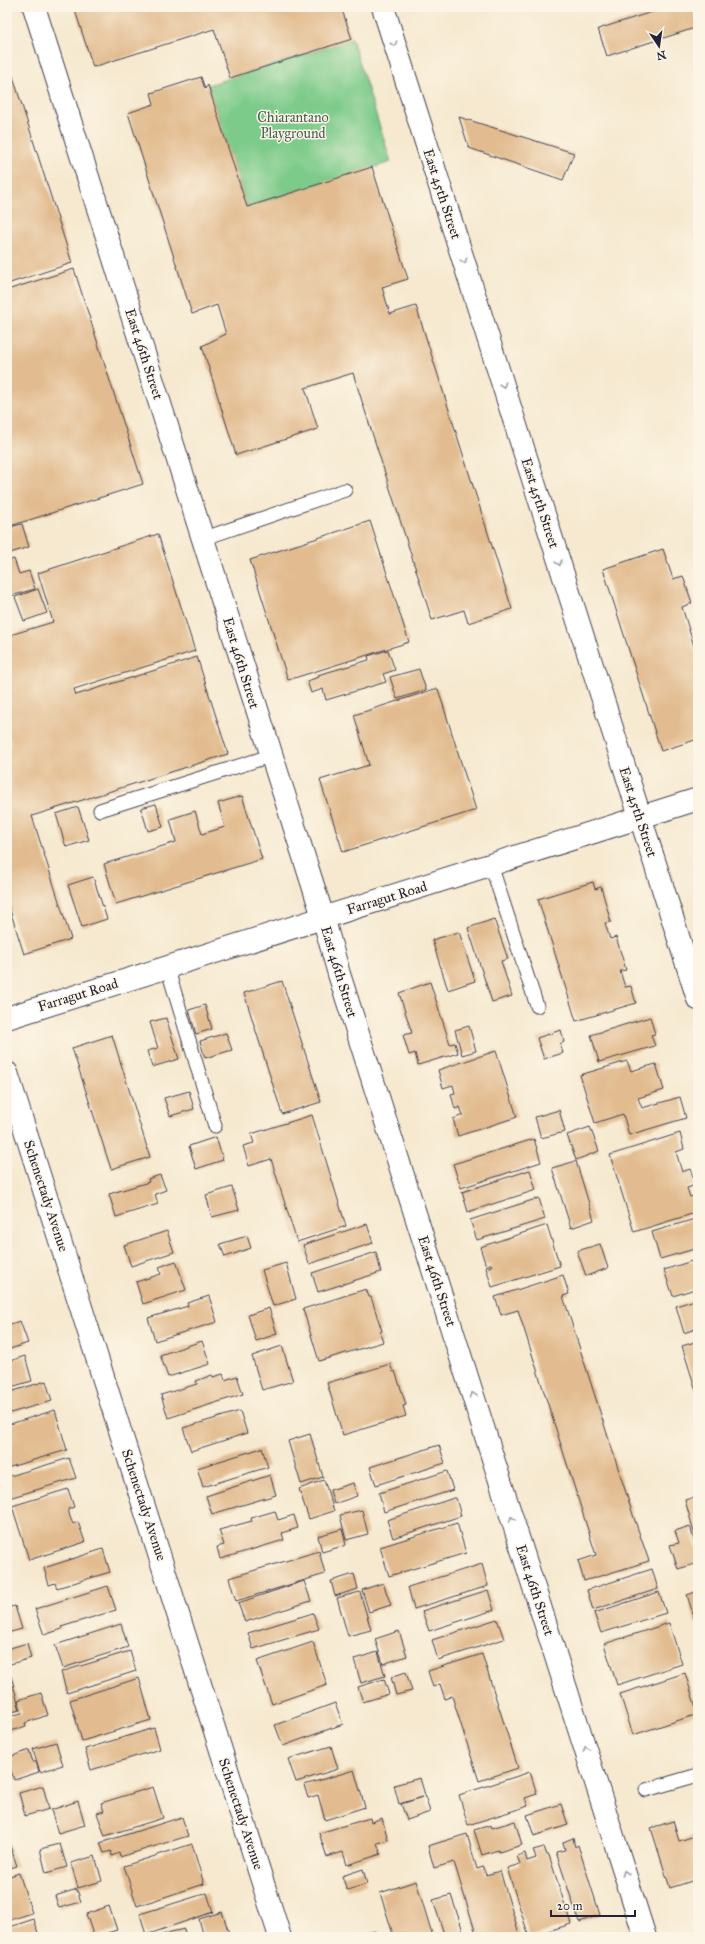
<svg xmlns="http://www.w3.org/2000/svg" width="705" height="1944" viewBox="0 0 705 1944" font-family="'IM FELL Great Primer',serif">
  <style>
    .green { fill: #7dcb8a; stroke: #507662 }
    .building { fill: #e2bc90 }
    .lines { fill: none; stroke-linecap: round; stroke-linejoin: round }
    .service-casing { stroke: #424051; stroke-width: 15 }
    .minor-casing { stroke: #424051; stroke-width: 24 }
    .service { stroke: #fff; stroke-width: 13 }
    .minor { stroke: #fff; stroke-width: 22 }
    .oneway { stroke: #9c9ca7 }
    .labels { text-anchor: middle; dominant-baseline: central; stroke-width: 3; stroke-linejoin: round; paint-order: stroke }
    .park-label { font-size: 14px; fill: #425d57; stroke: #fcf5e5 }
    .street-label { font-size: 14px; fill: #22223b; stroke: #fcf5e5 }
  </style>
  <rect width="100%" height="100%" fill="#fcf5e5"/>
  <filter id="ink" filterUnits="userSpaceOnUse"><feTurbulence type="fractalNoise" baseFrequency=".025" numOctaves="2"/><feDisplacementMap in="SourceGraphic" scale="8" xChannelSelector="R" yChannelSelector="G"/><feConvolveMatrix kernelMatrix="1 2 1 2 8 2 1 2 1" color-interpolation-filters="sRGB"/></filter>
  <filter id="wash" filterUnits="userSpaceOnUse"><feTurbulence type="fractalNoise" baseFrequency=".012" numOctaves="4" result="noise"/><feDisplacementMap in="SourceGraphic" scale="16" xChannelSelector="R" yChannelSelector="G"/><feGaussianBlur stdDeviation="0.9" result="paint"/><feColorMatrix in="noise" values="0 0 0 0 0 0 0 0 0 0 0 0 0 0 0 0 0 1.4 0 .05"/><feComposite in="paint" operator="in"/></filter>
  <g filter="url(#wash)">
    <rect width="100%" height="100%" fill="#f6e9d0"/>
    <polygon class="green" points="352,39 391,162 247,207 208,85"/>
    <g id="blocks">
      <g class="building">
        <polygon points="74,7 341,7 352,39 230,78 214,29 93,67"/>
        <polygon points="668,7 693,7 698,27 607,56 598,29"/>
        <polygon points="7,58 72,263 7,284"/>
        <polygon points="201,77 205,89 208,85 247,207 372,167 408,279 382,287 390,314 416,306 512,609 468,623 464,610 432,620 353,373 305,388 318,429 236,455 202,346 226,334 217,305 192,314 128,113 154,104 151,93"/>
        <polygon points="459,117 574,153 563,180 469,148"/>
        <polygon points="74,269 143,484 7,527 7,290"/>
        <polygon points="370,521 409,642 288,680 250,560"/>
        <polygon points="22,524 29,547 7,554 7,528"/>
        <polygon points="158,534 195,651 74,689 76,695 197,657 228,754 32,816 71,939 24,954 7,901 7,744 11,743 7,732 7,636 53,622 38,573"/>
        <polygon points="663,549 673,579 683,576 692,603 682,607 698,659 698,739 661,751 603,569"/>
        <polygon points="14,559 19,574 29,571 35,589 7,597 7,561"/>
        <polygon points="38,589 47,613 24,621 15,597"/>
        <polygon points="388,650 395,670 383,674 386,682 326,700 323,689 311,693 307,681 319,677 318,675 369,660 368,656"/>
        <polygon points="419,669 426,690 397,699 390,677"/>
        <polygon points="435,689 438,689 476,810 343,852 320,780 369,765 354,715"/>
        <polygon points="242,796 262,859 116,904 104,864 176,842 170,819 195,811 202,834 225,827 218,803"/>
        <polygon points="156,804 163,827 148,831 141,808"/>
        <polygon points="78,807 89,840 66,847 56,814"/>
        <polygon points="93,877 107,919 82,927 68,885"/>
        <polygon points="593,882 595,889 601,887 611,922 605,923 610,939 616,937 626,970 620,971 625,987 631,986 636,1003 576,1021 538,899"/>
        <polygon points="494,919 508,959 501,961 512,996 492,1002 468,928"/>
        <polygon points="459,932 475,981 448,990 432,940"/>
        <polygon points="282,981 321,1102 282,1114 244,993"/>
        <polygon points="430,982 450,1044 455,1043 458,1053 418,1065 415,1053 409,1055 403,1035 412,1033 399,993"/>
        <polygon points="205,1005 212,1029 196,1034 189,1010"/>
        <polygon points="650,1017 655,1034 651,1035 655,1046 599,1062 591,1035"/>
        <polygon points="166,1018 179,1059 152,1067 147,1051 158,1048 150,1022"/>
        <polygon points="469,1026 476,1051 462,1055 455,1030"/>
        <polygon points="561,1030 564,1042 560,1044 563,1053 544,1059 537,1038"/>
        <polygon points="226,1033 232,1050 205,1058 200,1041"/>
        <polygon points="112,1035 150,1157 111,1169 72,1048"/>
        <polygon points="496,1051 517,1117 458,1136 453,1119 463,1115 460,1107 455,1109 451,1094 455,1093 453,1085 443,1088 438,1070"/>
        <polygon points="627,1061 631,1071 656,1064 664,1090 638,1098 642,1108 680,1097 686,1118 629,1135 623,1114 595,1123 580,1075"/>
        <polygon points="189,1091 194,1109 170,1116 164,1098"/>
        <polygon points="559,1110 565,1132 541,1138 535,1117"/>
        <polygon points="312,1115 346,1226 297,1242 271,1159 249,1166 243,1146 254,1143 251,1134"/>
        <polygon points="590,1127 599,1151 576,1160 567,1135"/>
        <polygon points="680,1133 684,1149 676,1152 682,1172 690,1169 696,1185 687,1188 690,1197 698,1194 698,1212 634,1232 610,1155"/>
        <polygon points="216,1137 223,1160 196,1169 189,1146"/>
        <polygon points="534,1139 541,1162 461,1188 453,1164"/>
        <polygon points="576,1161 594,1220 571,1228 552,1168"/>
        <polygon points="530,1170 536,1190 468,1212 462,1192"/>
        <polygon points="160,1175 166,1190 155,1194 158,1204 116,1217 109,1194 149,1182 148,1179"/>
        <polygon points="232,1187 239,1210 212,1217 206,1195"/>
        <polygon points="539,1198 545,1219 477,1240 470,1220"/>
        <polygon points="698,1218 698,1248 660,1259 652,1232"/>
        <polygon points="367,1224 373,1243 309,1264 303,1245"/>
        <polygon points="547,1225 560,1266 492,1287 486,1268 492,1266 491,1264 486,1266 480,1247"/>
        <polygon points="167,1231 174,1252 131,1266 124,1245"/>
        <polygon points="247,1236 251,1248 225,1257 220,1244"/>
        <polygon points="600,1244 608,1268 586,1276 577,1251"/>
        <polygon points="376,1252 381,1272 318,1292 312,1273"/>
        <polygon points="698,1259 698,1288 673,1296 664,1270"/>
        <polygon points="176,1261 186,1290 143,1304 136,1282 161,1274 159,1267"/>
        <polygon points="286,1263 296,1299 273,1306 262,1270"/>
        <polygon points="563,1275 569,1294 563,1296 634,1518 649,1561 584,1581 578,1561 596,1555 518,1310 501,1315 495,1297"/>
        <polygon points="366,1289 369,1297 371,1297 382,1331 380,1332 383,1342 319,1361 303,1309"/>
        <polygon points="209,1296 217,1322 155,1341 148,1318 188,1306 187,1303"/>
        <polygon points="698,1299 698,1328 684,1333 676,1306"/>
        <polygon points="269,1308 277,1334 256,1341 248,1315"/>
        <polygon points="20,1321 28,1343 7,1350 7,1325"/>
        <polygon points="202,1341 210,1364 168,1377 160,1355"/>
        <polygon points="698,1341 698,1397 682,1346"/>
        <polygon points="282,1346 293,1381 262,1390 252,1356"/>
        <polygon points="25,1356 32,1381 7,1388 7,1362"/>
        <polygon points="390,1364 393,1372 395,1371 401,1389 406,1405 403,1406 406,1416 343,1435 327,1383"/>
        <polygon points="223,1374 225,1380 237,1376 243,1394 168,1418 161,1395 197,1384 196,1381 212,1375 213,1377"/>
        <polygon points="46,1381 52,1401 7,1414 7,1393"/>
        <polygon points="55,1410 67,1450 7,1468 7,1425"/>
        <polygon points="240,1411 247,1433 191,1451 183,1428"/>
        <polygon points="310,1434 323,1477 301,1484 288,1441"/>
        <polygon points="439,1445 445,1463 376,1485 370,1467"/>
        <polygon points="262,1448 268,1467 203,1487 197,1468"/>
        <polygon points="69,1458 76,1478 9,1498 7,1477"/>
        <polygon points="447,1471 453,1490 384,1512 379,1493"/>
        <polygon points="270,1475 276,1495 212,1514 206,1496"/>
        <polygon points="324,1480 334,1511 309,1519 299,1489"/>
        <polygon points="353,1483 357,1496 334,1504 330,1490"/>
        <polygon points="68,1489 74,1507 68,1509 70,1517 73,1524 78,1522 85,1542 29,1560 12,1506"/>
        <polygon points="698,1496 698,1546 685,1500"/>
        <polygon points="454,1498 456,1498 461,1516 393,1538 387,1520"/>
        <polygon points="362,1510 368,1534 346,1540 340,1515"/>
        <polygon points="275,1511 278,1520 294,1515 298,1528 282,1533 284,1540 220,1559 217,1547 224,1545 219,1530 252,1521 251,1518"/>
        <polygon points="457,1523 466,1553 389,1576 380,1547"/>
        <polygon points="690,1526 698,1553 698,1563 678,1569 670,1545 679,1543 675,1531"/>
        <polygon points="342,1529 346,1545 322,1552 318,1536"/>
        <polygon points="103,1549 110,1572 57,1588 55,1583 49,1585 44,1568"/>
        <polygon points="319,1551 325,1574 236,1601 229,1578"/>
        <polygon points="482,1564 488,1586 414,1609 408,1587"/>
        <polygon points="652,1569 658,1589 593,1610 587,1590"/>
        <polygon points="354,1574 358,1589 335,1596 331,1581"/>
        <polygon points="304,1581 311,1601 245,1622 238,1603"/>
        <polygon points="383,1583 391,1605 369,1612 362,1590"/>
        <polygon points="108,1586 116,1610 61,1627 62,1629 44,1635 35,1609"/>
        <polygon points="488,1590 494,1610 429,1631 422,1611"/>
        <polygon points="698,1591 698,1623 696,1624 687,1595"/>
        <polygon points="360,1592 371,1630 348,1636 337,1598"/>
        <polygon points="659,1592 666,1613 601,1633 594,1613"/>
        <polygon points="15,1606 22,1629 7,1633 7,1608"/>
        <polygon points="313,1613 319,1629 253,1649 248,1633"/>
        <polygon points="497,1619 504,1639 438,1660 432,1640"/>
        <polygon points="669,1623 682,1664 617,1685 604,1644"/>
        <polygon points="121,1624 128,1647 63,1668 55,1645"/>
        <polygon points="399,1631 407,1656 383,1664 375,1639"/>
        <polygon points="313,1642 327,1685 272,1704 257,1661"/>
        <polygon points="27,1643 31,1658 7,1665 7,1649"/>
        <polygon points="130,1651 136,1671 67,1693 61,1672"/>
        <polygon points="378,1652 385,1676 361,1683 354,1659"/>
        <polygon points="482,1654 518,1768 479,1781 452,1696 445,1699 440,1684 433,1687 428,1671"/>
        <polygon points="7,1666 14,1686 7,1688"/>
        <polygon points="406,1672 412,1691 396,1695 391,1677"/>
        <polygon points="685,1673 698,1714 633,1735 620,1694"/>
        <polygon points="139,1678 151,1720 82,1741 70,1700"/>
        <polygon points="384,1679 389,1694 363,1702 358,1687"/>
        <polygon points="14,1688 20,1710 7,1713 7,1690"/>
        <polygon points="41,1693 48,1715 25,1723 26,1726 7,1732 7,1717 22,1713 18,1700"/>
        <polygon points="335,1703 343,1724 283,1746 275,1725"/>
        <polygon points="154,1728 160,1749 91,1770 85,1749"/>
        <polygon points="56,1742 63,1765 40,1772 33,1749"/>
        <polygon points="331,1746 338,1769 296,1782 288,1759"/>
        <polygon points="29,1750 33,1762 36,1762 39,1772 14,1780 7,1758"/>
        <polygon points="354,1770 365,1807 325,1820 318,1795 308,1798 304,1785"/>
        <polygon points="530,1772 537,1794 525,1798 528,1806 468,1825 459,1795"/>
        <polygon points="420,1778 430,1812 407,1820 401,1804 423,1797 399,1804 394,1785"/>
        <polygon points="43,1786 49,1809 25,1816 19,1793"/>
        <polygon points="153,1787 163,1818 105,1836 97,1813 104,1811 101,1803"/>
        <polygon points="78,1801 85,1825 58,1833 51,1810"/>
        <polygon points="561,1804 568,1825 534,1836 527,1815"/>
        <polygon points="182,1817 188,1836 120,1857 119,1853 112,1856 111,1851 104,1853 100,1843"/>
        <polygon points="370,1818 371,1822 382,1818 388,1840 377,1843 381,1854 347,1865 343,1852 327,1857 319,1833"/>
        <polygon points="515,1821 522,1845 499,1852 498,1850 482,1855 474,1830 491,1825 492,1828"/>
        <polygon points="673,1821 679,1841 698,1835 698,1879 670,1888 651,1828"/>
        <polygon points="467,1834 477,1869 483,1867 486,1875 500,1871 520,1937 477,1937 454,1862 434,1868 428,1846"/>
        <polygon points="7,1837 17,1866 7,1869"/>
        <polygon points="573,1838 575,1847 578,1845 600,1915 579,1922 556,1852 565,1850 563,1842"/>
        <polygon points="60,1844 67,1867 46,1873 40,1849"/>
        <polygon points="192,1844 204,1884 137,1906 124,1866"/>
        <polygon points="544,1847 547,1855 549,1855 571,1924 529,1937 507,1868 520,1864 517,1856 525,1853 527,1861 536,1858 533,1850"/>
        <polygon points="95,1856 102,1881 78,1888 71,1863"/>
        <polygon points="363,1869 367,1884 347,1890 342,1876"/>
        <polygon points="19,1873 32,1913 7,1921 7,1877"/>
        <polygon points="416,1881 433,1937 394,1937 380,1893"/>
        <polygon points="77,1889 81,1902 59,1908 55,1896"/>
        <polygon points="207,1893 213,1912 146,1935 140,1914"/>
        <polygon points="451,1895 465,1937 445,1937 433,1900"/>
        <polygon points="109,1906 117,1930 94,1937 86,1914"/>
        <polygon points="222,1912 229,1933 216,1937 204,1937 199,1919"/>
        <polygon points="34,1919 39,1937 7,1937 7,1928"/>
        <polygon points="184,1929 186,1937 157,1937 171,1932"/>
        <polygon points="375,1931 377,1937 358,1937"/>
      </g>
    </g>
  </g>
  <g filter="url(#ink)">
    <use href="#blocks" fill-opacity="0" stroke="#424051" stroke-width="1"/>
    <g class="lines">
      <defs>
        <g id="service">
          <polyline points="202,539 345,490"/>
          <polyline points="100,810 270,756"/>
          <polyline points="491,865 537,1006"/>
          <polyline points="167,967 215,1126"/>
          <polyline points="646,1790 698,1775"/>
        </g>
        <g id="minor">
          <polyline points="34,7 323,917 339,974 645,1937"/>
          <polyline points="383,7 698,999"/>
          <polyline points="7,1018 698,799"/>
          <polyline points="7,1073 280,1937"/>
        </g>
      </defs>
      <use href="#service" class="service-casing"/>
      <use href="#minor" class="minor-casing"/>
      <use href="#service" class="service"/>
      <use href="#minor" class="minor"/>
    </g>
    <defs><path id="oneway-chevron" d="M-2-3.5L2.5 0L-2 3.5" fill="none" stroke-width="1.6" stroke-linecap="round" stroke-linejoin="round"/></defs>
    <g class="oneway">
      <use href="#oneway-chevron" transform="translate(394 44) rotate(72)"/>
      <use href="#oneway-chevron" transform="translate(464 261) rotate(72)"/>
      <use href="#oneway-chevron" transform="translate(503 385) rotate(72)"/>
      <use href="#oneway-chevron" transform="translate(559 563) rotate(72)"/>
      <use href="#oneway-chevron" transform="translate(473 1395) rotate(-108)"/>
      <use href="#oneway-chevron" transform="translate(512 1519) rotate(-108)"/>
      <use href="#oneway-chevron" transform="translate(586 1749) rotate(-108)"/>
      <use href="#oneway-chevron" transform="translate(625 1873) rotate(-108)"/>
    </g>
  </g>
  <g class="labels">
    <g class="park-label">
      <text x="293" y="117">Chiarantano<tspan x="293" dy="16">Playground</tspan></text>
    </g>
    <g class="street-label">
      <text transform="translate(442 194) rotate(72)">East 45th Street</text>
      <text transform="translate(144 354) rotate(72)">East 46th Street</text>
      <text transform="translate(540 503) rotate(72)">East 45th Street</text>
      <text transform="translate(241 663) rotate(73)">East 46th Street</text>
      <text transform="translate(638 812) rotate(72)">East 45th Street</text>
      <text transform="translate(387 898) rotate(-17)">Farragut Road</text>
      <text transform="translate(339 972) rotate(73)">East 46th Street</text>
      <text transform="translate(78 995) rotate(-17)">Farragut Road</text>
      <text transform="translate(46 1196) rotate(72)">Schenectady Avenue</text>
      <text transform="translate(437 1281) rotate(72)">East 46th Street</text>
      <text transform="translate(144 1505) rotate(72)">Schenectady Avenue</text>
      <text transform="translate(535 1590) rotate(72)">East 46th Street</text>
      <text transform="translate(241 1814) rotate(72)">Schenectady Avenue</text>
    </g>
  </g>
  <rect width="705" height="1944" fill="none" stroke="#fcf5e5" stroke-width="24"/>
  <g transform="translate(659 46) rotate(167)" stroke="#fcf5e5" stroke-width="3" paint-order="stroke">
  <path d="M0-3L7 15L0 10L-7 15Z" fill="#22223b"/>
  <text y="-6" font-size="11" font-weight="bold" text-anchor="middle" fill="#22223b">N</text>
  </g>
  <path d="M551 1910v6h84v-6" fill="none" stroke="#22223b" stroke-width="2"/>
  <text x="557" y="1910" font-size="12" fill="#22223b" stroke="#fcf5e5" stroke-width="3" paint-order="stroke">20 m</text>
</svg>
